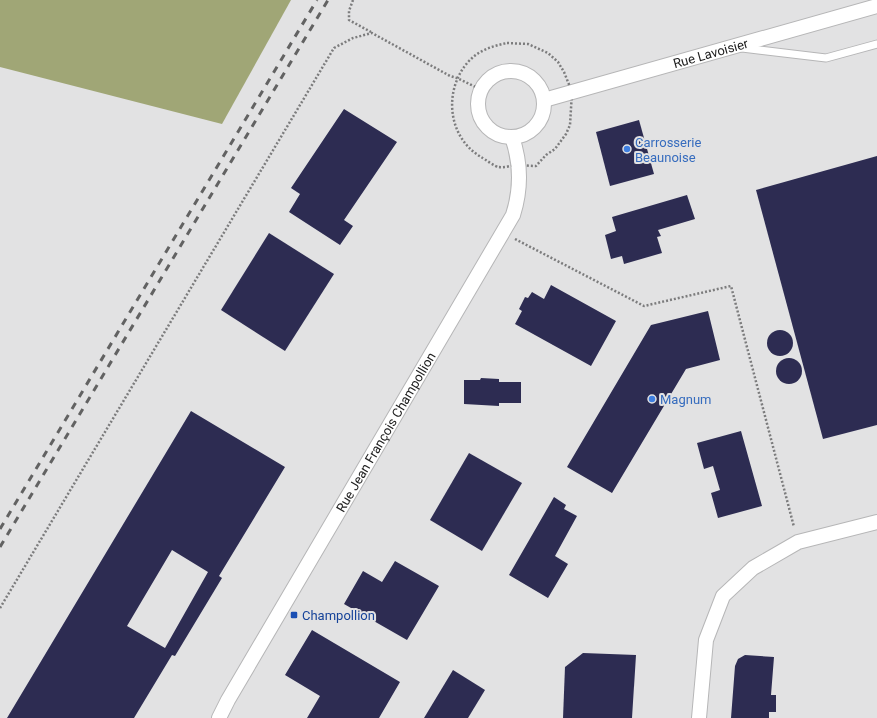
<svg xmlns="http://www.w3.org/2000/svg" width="877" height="718" viewBox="0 0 877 718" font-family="Roboto,sans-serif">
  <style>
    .forest { fill: #a0a676 }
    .building { fill: #2d2c52; fill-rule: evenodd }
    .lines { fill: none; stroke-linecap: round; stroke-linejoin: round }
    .lane-casing { stroke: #b6b6b7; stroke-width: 9 }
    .street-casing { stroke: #b6b6b7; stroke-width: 16 }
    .path { stroke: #7c7c7d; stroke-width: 2.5; stroke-dasharray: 2 2; stroke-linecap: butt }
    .lane { stroke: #fff; stroke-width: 7 }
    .street { stroke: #fff; stroke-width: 14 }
    .rail { stroke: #626262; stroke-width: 3; stroke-dasharray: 7 7; stroke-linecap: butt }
    .shop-dot { fill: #3f7fe0; stroke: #e2e2e3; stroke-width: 1.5 }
    .transit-dot { fill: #1a4fb4; stroke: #e2e2e3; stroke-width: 1.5 }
    .labels { text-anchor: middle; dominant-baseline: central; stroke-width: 4; stroke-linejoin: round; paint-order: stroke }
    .street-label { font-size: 13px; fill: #202020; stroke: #e2e2e3 }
    .shop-label { font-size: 13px; fill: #366cbe; stroke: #e2e2e3; text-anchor: start }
    .transit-label { font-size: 13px; fill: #164399; stroke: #e2e2e3; text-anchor: start }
  </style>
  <rect width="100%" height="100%" fill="#e2e2e3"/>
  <polygon class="forest" points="0,0 291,0 222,124 0,67"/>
  <g class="building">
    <polygon points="344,109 397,142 344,220 353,226 340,245 289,212 300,194 291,188"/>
    <polygon points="639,120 654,174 610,186 596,132"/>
    <polygon points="877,156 877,425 823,439 756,190"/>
    <polygon points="687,195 695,219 658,230 661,236 657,237 662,253 624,264 622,256 611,259 605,235 616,231 612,217"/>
    <polygon points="269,233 334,274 285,351 221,310"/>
    <polygon points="551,285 616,321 591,366 515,324 522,311 519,309 525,297 528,298 532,292 544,299"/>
    <polygon points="708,311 720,360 686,369 612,493 567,467 651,325"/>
    <circle cx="780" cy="343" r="13"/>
    <circle cx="789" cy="371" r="13"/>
    <polygon points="481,378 499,379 499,382 521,382 521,403 499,403 499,406 464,404 464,380 480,380"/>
    <path d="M191,411L285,467L219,576L222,578L175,656L172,655L134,718H7ZM172,550L208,572L165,648L127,626Z"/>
    <polygon points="741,431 762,506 718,518 711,493 720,490 713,466 704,469 697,443"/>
    <polygon points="469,453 522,483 482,551 430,520"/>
    <polygon points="554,497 566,505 564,509 577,516 555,556 568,564 548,598 509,575"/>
    <polygon points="395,561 439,586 407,640 344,604 363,571 382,582"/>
    <polygon points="312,630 400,682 379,718 307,718 320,696 285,675"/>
    <polygon points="583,653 636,655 632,718 563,718 565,667"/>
    <polygon points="745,655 774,657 771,695 776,695 776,712 769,712 769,718 731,718 735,666 738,659"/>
    <polygon points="453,670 485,690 468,718 424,718"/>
  </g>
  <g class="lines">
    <defs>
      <polyline id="lane" points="742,48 826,58 877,44"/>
      <g id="street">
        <circle cx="511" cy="104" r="33"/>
        <path id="s1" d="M544,100L877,6"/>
        <path id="s2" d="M219,718L228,700L513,215C521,190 521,163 512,137"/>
        <polyline points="699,718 706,640 723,596 753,568 798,542 877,522"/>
      </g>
    </defs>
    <use href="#lane" class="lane-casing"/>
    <use href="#street" class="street-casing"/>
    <g class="path">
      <polyline points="353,0 349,11 349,20 371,32"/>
      <path d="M507,43L528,44L548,53L558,62L564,72L572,92L570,125L566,134L555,149L546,155L536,166C530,166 523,165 518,165C512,165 505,168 499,167C495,167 485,159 481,157C447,137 443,89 469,61C479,50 493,46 507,43Z"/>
      <polyline points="515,239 644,306 731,286 794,527"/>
      <polyline points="0,608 334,48 353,38 372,33 450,76 457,78 482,90"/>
    </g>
    <use href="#lane" class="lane"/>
    <use href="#street" class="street"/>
    <g class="rail">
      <polyline points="0,529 317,0"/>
      <polyline points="0,547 328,0"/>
    </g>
  </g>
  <g class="shop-dot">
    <circle cx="627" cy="149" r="4"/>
    <circle cx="652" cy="399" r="4"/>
  </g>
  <rect class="transit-dot" x="290" y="611" width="8" height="8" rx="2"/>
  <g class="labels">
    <g class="street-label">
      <text stroke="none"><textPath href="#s1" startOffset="173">Rue Lavoisier</textPath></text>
      <text stroke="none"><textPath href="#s2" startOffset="331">Rue Jean François Champollion</textPath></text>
    </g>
    <g class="shop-label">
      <text x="635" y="142">Carrosserie<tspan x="635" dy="15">Beaunoise</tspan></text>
      <text x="660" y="399">Magnum</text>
    </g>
    <g class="transit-label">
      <text x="302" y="615">Champollion</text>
    </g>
  </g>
</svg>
